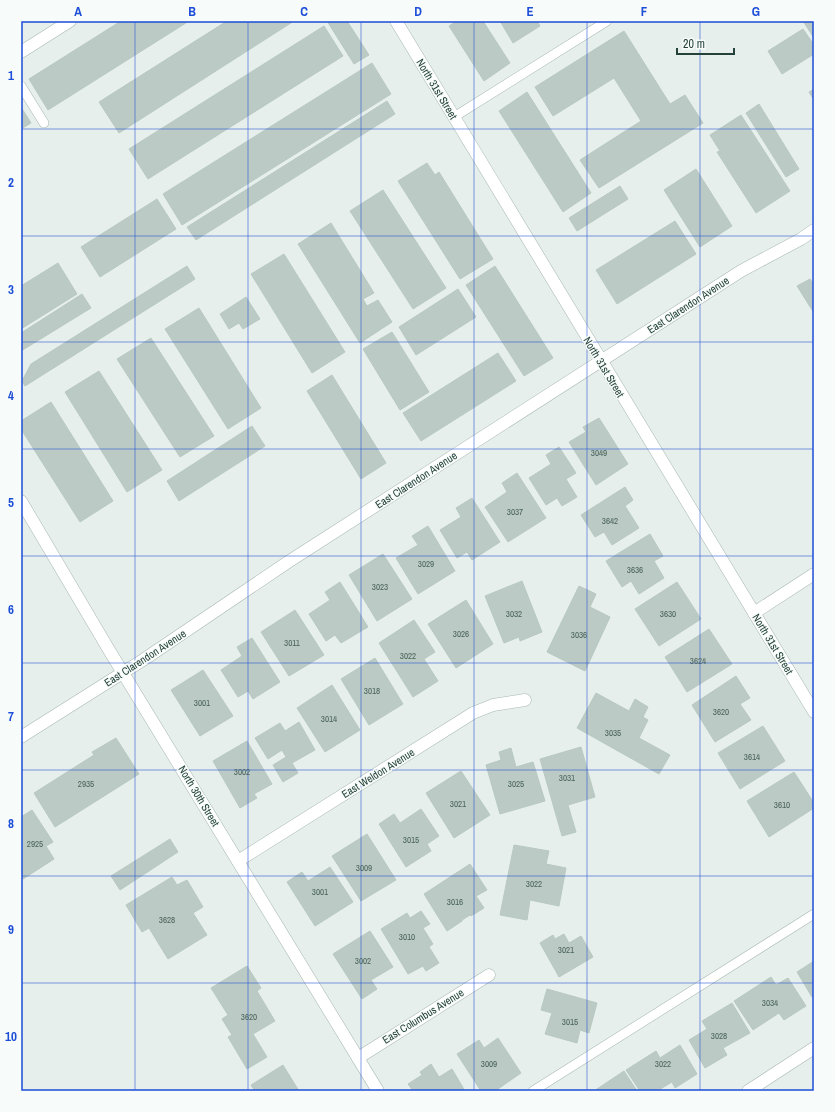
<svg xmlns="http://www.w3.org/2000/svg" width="835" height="1112" viewBox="0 0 835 1112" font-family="'Archivo Narrow',sans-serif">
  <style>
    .building { fill: #bbcac4; stroke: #b8c9c2 }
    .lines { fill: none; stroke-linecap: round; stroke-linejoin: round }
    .service-casing { stroke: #a8b8b2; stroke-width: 10 }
    .minor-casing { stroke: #a8b8b2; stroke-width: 13 }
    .service { stroke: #fff; stroke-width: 9 }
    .minor { stroke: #fff; stroke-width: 12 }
    .grid { fill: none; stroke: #1d4ed8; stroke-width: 1; stroke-opacity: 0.55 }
    .labels { text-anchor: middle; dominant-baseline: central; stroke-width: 3; stroke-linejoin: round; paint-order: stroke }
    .number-label { font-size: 9px; fill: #4a645c }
    .street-label { font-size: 11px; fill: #24423a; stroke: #f7fbf9 }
    .neatline { fill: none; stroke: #1d4ed8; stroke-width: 1.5 }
    .grid-label { font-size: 13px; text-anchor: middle; font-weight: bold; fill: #1d4ed8 }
  </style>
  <rect width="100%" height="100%" fill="#e6efeb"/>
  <g class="building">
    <polygon points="121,21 189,21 48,110 29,79"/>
    <polygon points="227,21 294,21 119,133 99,102"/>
    <polygon points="327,21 347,21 369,55 354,64"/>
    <polygon points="457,21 483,21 510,63 484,81 449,26"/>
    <polygon points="500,21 537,21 540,26 513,43"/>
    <polygon points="803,21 814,21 814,38"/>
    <polygon points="324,26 343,56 148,179 129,149"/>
    <polygon points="803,29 814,45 814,54 782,74 768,51"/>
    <polygon points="624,31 670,104 685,95 703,123 599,188 580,160 641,121 614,78 553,116 535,87"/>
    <polygon points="372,63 391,94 182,225 163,194"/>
    <polygon points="814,89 814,100 809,92"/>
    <polygon points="527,92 591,193 563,212 499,111"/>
    <polygon points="387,101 395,114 196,240 187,227"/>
    <polygon points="759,104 799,169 786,177 746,113"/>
    <polygon points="21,107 31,123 21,129"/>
    <polygon points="741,115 790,191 756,213 717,152 720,151 710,135"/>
    <polygon points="427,163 435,175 439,172 493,259 460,279 398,181"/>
    <polygon points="696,169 732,226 700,247 664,190"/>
    <polygon points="620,186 628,199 577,231 569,218"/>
    <polygon points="383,190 446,288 413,309 350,211"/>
    <polygon points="157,199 176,229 100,277 81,247"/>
    <polygon points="675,221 696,254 617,304 596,270"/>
    <polygon points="331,223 374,293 363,299 367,306 378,300 392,322 360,343 298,244"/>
    <polygon points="284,254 345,352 312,373 251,274"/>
    <polygon points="58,263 77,294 21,329 21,286"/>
    <polygon points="187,266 195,279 25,386 22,381 31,364"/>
    <polygon points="495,266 553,358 524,376 466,285"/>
    <polygon points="810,279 814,285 814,313 797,286"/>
    <polygon points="458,289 476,317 416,355 399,327"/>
    <polygon points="82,294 91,308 21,351 21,333"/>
    <polygon points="246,297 260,319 243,329 239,323 229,329 220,314"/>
    <polygon points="199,308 261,408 228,429 165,329"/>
    <polygon points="392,332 429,392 400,410 363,349"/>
    <polygon points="151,338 214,436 180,457 117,359"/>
    <polygon points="498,353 516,381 421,441 403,413"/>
    <polygon points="99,371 162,470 127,492 65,392"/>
    <polygon points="332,375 386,463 361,479 307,391"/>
    <polygon points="51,402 113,501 80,522 21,429 21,421"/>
    <polygon points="599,418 628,464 596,485 569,442 586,432 583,427"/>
    <polygon points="252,426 265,446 179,501 167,481"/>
    <polygon points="559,447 576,473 566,479 577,497 562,506 557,498 546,505 529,478 551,464 546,455"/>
    <polygon points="517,473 546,518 508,542 485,507 507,492 502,483"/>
    <polygon points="625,487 633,500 625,506 639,528 612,545 604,532 595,537 581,515"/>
    <polygon points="472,498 500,542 472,560 467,552 457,558 440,530 461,517 456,508"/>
    <polygon points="428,526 455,571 418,594 396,558 418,545 412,536"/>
    <polygon points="650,534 663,556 654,561 664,578 639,594 631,581 622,587 606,561"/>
    <polygon points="383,554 412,599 377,621 349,575"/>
    <polygon points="522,581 542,632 520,641 519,637 504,643 485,596"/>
    <polygon points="340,582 368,627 341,643 335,635 326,641 309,614 330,600 325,592"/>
    <polygon points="677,582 701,619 659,646 635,609"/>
    <polygon points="579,586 596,594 590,607 610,617 585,671 547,652"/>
    <polygon points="466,600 493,644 456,668 428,624"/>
    <polygon points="295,610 324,655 289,676 261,632"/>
    <polygon points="414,620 435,652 424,659 438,681 413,697 379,643"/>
    <polygon points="709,629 732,664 687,692 665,657"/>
    <polygon points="252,638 280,682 253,699 248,691 238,697 221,670 242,656 237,647"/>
    <polygon points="375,658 403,704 369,725 341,679"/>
    <polygon points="203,670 233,716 200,736 171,690"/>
    <polygon points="736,676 750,698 740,704 751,720 715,742 692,705"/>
    <polygon points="332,685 360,730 325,752 297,708"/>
    <polygon points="596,693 629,711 635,699 648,707 643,717 648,720 639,738 670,755 659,774 577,728"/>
    <polygon points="299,722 315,750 292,763 298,773 283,782 273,765 286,757 282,750 268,759 255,738 280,723 285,731"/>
    <polygon points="763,726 785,761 740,789 718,753"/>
    <polygon points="116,738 139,774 55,827 34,793 94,755 92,752"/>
    <polygon points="247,741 272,784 254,794 257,798 240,808 213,761"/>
    <polygon points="581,747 595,797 568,805 576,832 562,836 540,759"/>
    <polygon points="511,748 516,767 533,762 545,801 500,814 486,765 501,760 499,752"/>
    <polygon points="461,771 490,815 454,838 426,793"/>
    <polygon points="794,772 814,803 814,808 769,837 747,801"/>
    <polygon points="421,809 439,836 427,844 431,851 406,867 379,824 394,814 400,823"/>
    <polygon points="32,810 53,842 46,846 54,859 23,879 21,876 21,817"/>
    <polygon points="367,834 396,880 361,901 332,856"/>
    <polygon points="170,839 178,852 120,890 111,876"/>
    <polygon points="514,845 549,851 546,864 566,868 559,906 530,900 527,920 500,915"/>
    <polygon points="470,864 487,890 476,896 484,908 471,916 470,915 462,920 462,921 447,931 424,894"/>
    <polygon points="330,867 353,902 315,926 287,882 302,872 308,881"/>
    <polygon points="172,877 177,885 187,880 203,907 193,913 207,935 168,959 149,928 142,932 126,905"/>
    <polygon points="421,911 430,924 423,928 433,944 429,947 439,963 426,971 423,966 408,974 381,929 407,913 410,918"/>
    <polygon points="370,931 393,967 371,980 377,989 362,999 333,954"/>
    <polygon points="564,934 569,943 581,936 593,957 559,977 540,943 553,935 555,939"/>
    <polygon points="814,961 814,995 812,997 797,972"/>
    <polygon points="247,966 261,988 257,991 275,1021 253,1034 267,1057 247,1069 228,1037 232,1035 222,1019 228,1015 211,988"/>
    <polygon points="771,977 776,985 788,978 806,1006 784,1020 779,1013 753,1030 734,1001"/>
    <polygon points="547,989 597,1003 589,1033 580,1030 577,1043 545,1034 552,1013 541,1010"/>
    <polygon points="732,1003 750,1033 723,1048 727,1055 705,1068 689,1040 707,1029 702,1021"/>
    <polygon points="498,1038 521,1073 495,1091 481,1091 457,1054 479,1040 484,1048"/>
    <polygon points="680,1045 697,1074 675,1088 672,1082 657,1091 640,1091 626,1070 656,1051 660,1058"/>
    <polygon points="431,1064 439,1077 452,1069 465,1091 413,1091 408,1084 422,1075 420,1072"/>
    <polygon points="283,1065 299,1091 255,1091 251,1085"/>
    <polygon points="624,1071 637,1091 594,1091"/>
  </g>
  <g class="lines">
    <defs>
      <g id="service">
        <polyline points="21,86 44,123"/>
        <polyline points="454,117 607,21"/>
        <polyline points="533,1091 814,914"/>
      </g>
      <g id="minor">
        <polyline points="396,21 814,712"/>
        <polyline points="21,52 70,21"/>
        <polyline points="21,501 109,650 378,1091"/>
        <polyline points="754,613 814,574"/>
        <polyline points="21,737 143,660 288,562 741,271 801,239 814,230"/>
        <polyline points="238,861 473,713 493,705 525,700"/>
        <polyline points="358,1058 489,975"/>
        <polyline points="748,1091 814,1048"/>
      </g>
    </defs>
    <use href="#service" class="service-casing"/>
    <use href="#minor" class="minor-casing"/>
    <use href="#service" class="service"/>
    <use href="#minor" class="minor"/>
  </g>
  <path class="grid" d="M135,21V1091M248,21V1091M361,21V1091M474,21V1091M587,21V1091M700,21V1091M21,129H814M21,236H814M21,342H814M21,449H814M21,556H814M21,663H814M21,770H814M21,876H814M21,983H814"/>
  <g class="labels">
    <g class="number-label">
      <text x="599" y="453">3049</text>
      <text x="515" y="512">3037</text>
      <text x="610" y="521">3642</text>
      <text x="426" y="564">3029</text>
      <text x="635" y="570">3636</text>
      <text x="380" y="587">3023</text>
      <text x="514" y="614">3032</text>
      <text x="668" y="614">3630</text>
      <text x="461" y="634">3026</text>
      <text x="579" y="635">3036</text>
      <text x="292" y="643">3011</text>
      <text x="408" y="656">3022</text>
      <text x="698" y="661">3624</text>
      <text x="372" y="691">3018</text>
      <text x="202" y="703">3001</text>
      <text x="721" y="712">3620</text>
      <text x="329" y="719">3014</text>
      <text x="613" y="733">3035</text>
      <text x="752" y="757">3614</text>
      <text x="242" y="772">3002</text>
      <text x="567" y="778">3031</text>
      <text x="86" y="784">2935</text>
      <text x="516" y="784">3025</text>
      <text x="458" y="804">3021</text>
      <text x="782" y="805">3610</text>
      <text x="411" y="840">3015</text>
      <text x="35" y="844">2925</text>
      <text x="364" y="868">3009</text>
      <text x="534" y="884">3022</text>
      <text x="320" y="892">3001</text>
      <text x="455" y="902">3016</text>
      <text x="167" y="920">3628</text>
      <text x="407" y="937">3010</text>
      <text x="566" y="950">3021</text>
      <text x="363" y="961">3002</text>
      <text x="770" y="1003">3034</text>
      <text x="249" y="1017">3620</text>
      <text x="570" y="1022">3015</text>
      <text x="719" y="1036">3028</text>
      <text x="489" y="1064">3009</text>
      <text x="663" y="1064">3022</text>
    </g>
    <g class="street-label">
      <text transform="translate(437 89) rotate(59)">North 31st Street</text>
      <text transform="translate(688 305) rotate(-33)">East Clarendon Avenue</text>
      <text transform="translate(604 367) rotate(59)">North 31st Street</text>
      <text transform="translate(416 480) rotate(-33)">East Clarendon Avenue</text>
      <text transform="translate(773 644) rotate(59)">North 31st Street</text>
      <text transform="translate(145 658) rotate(-33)">East Clarendon Avenue</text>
      <text transform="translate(378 773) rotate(-32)">East Weldon Avenue</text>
      <text transform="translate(199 796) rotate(59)">North 30th Street</text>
      <text transform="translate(423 1016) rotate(-32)">East Columbus Avenue</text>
    </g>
  </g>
  <rect width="835" height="1112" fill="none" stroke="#f7fbf9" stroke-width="44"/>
  <path d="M677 48v6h57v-6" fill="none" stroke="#24423a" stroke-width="2"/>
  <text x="683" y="48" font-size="12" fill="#24423a" stroke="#f7fbf9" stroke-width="3" paint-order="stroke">20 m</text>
  <rect x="22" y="22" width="791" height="1068" class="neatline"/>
  <g class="grid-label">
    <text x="78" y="16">A</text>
    <text x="192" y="16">B</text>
    <text x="304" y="16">C</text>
    <text x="418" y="16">D</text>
    <text x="530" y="16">E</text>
    <text x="644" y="16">F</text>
    <text x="756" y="16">G</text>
    <text x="11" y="80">1</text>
    <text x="11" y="187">2</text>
    <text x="11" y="294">3</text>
    <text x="11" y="400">4</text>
    <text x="11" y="507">5</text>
    <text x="11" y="614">6</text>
    <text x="11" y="721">7</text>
    <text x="11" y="828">8</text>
    <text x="11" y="934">9</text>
    <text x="11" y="1041">10</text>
  </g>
</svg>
